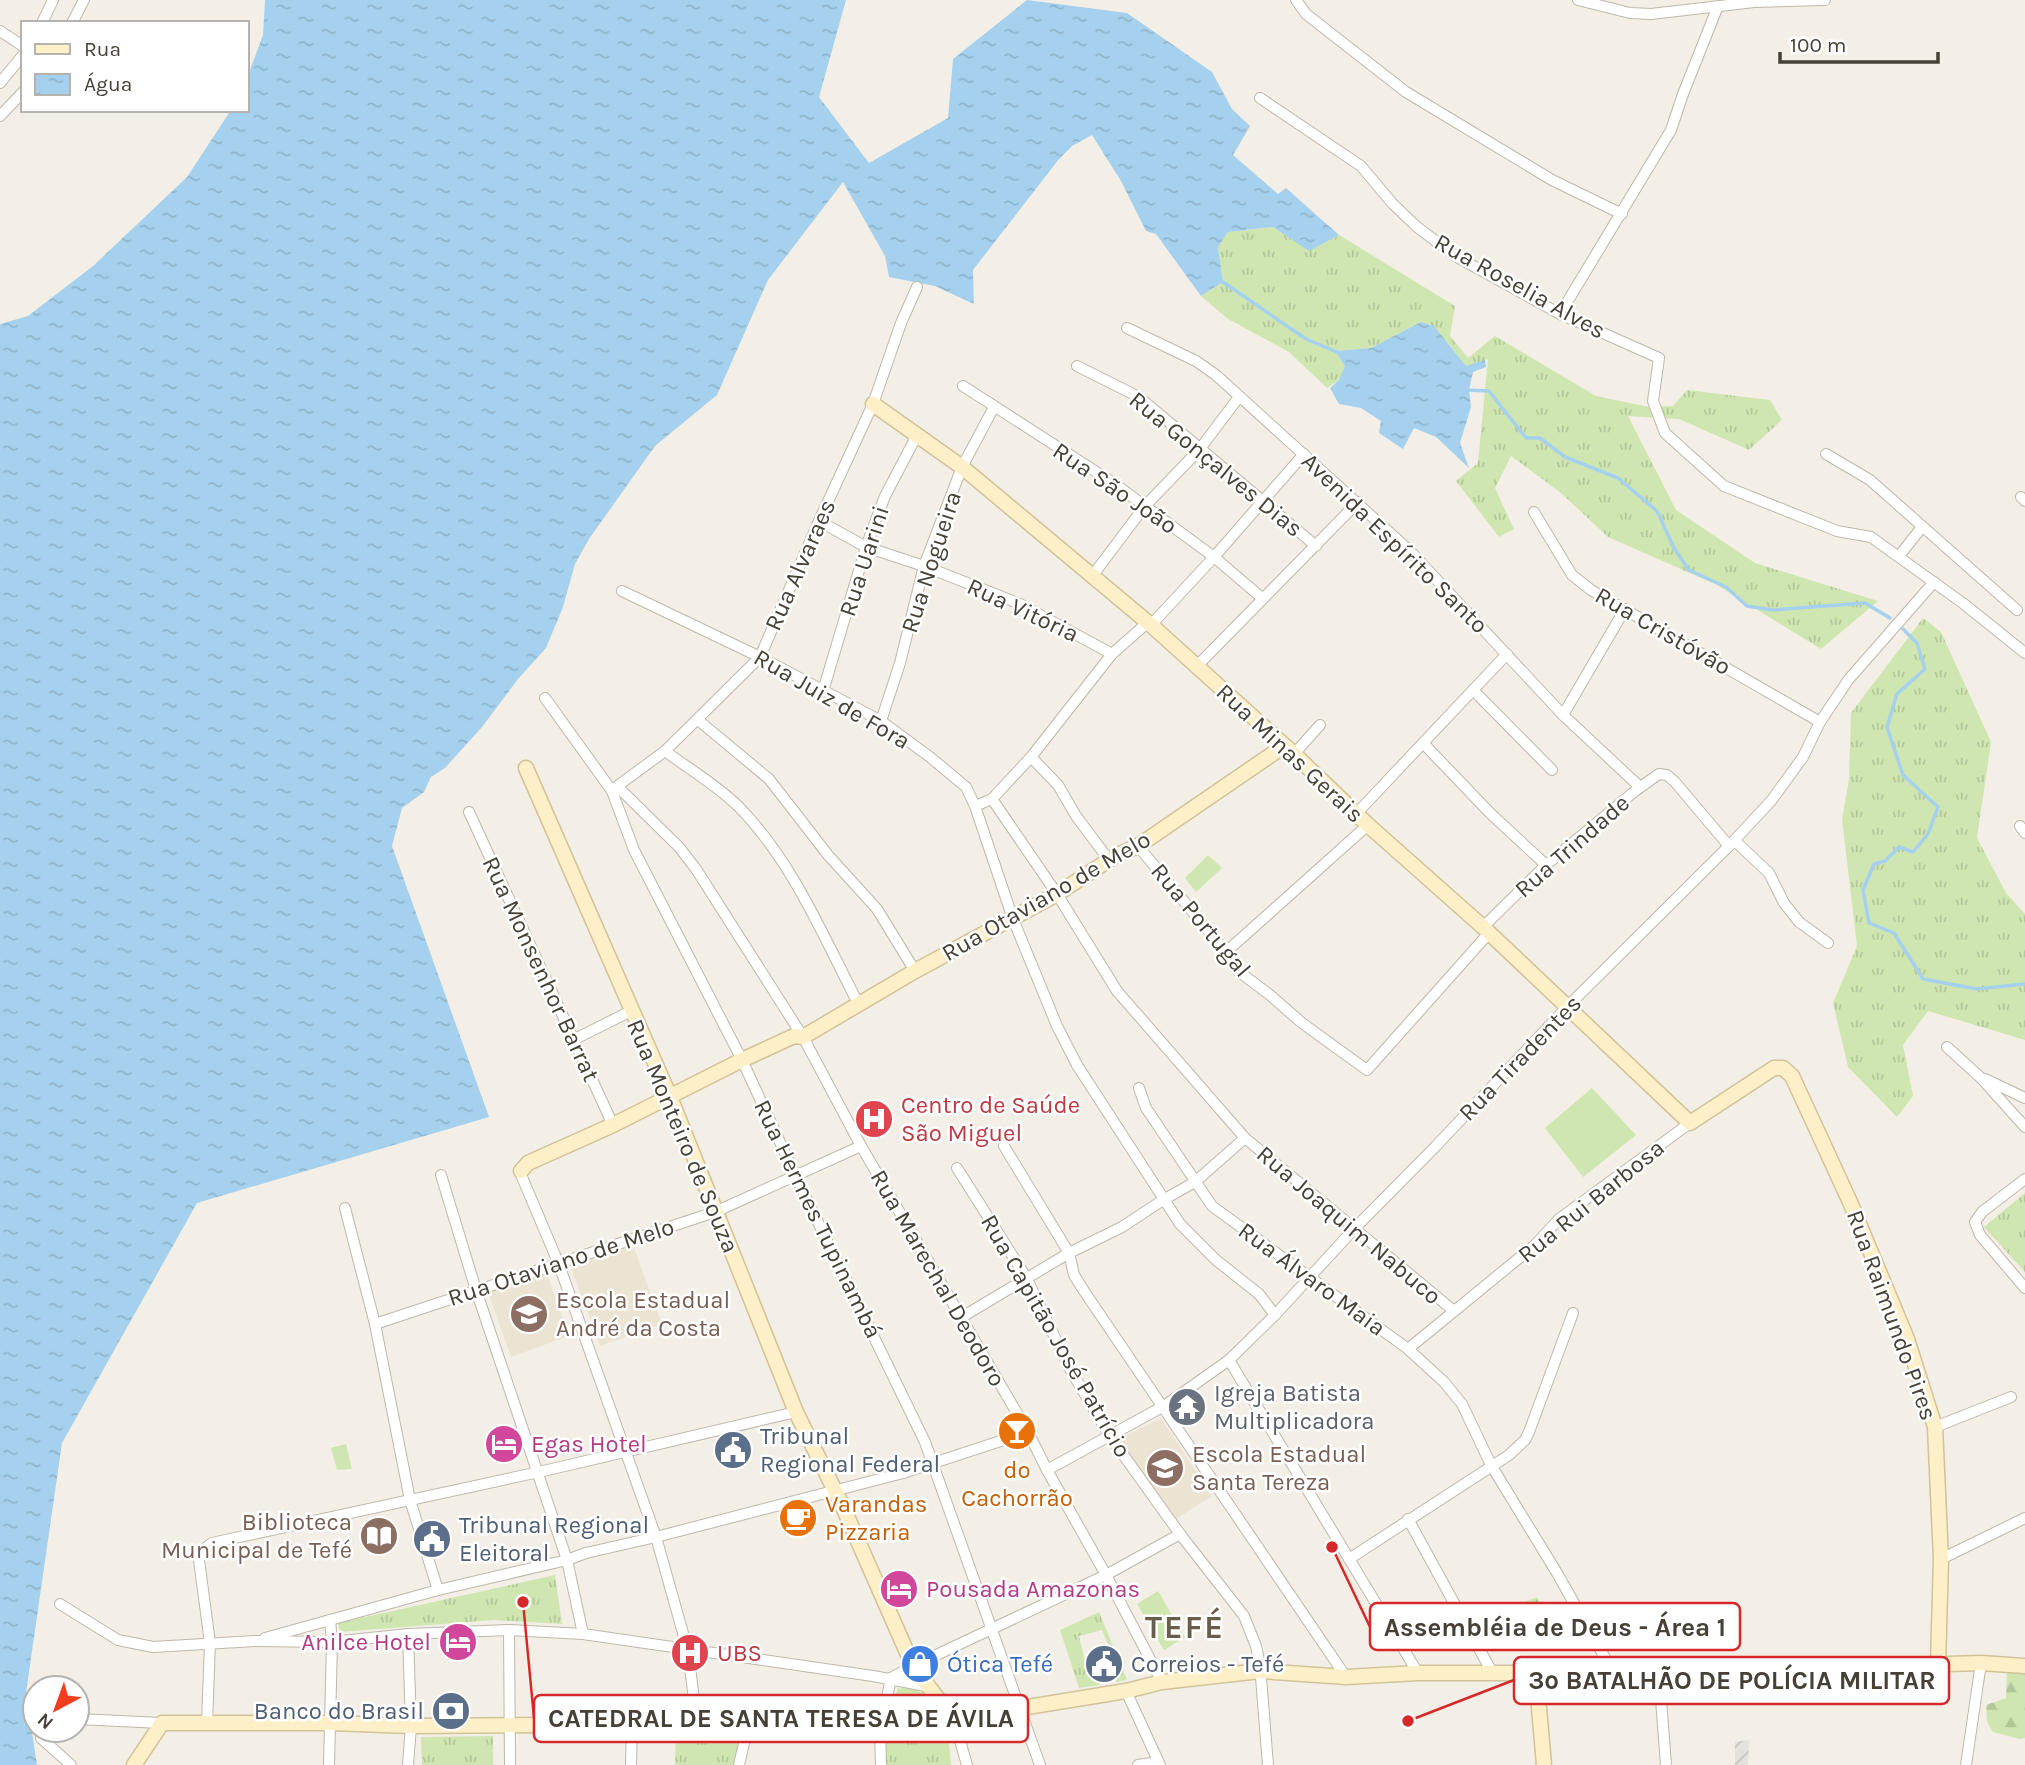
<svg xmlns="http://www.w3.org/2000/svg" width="2025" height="1765" viewBox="0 0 2025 1765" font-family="Karla,sans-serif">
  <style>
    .industrial { fill: url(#industrial-furrows) }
    .education { fill: #ece4d2 }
    .grass { fill: url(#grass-tufts) }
    .forest { fill: url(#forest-firs) }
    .pitch { fill: #cfe6b1 }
    .water { fill: url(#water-ripples) }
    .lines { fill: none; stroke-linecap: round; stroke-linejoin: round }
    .stream { stroke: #a5d1ee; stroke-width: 3.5 }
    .street-casing { stroke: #beb7aa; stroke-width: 12 }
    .secondary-casing { stroke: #d1c298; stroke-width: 17 }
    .street { stroke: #fff; stroke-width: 10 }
    .secondary { stroke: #fdefc8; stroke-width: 14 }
    .labels { text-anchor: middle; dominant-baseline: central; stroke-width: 5; stroke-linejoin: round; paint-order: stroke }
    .street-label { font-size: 24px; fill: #464036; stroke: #fff }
    .health-label { font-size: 24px; fill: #be3a42; stroke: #fff; text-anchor: start }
    .education-label { font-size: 24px; fill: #785e54; stroke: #fff; text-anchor: start }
    .worship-label { font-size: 24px; fill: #5b616d; stroke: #fff; text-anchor: start }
    .service-label { font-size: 24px; fill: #4e5e75; stroke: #fff; text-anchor: start }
    .hotel-label { font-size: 24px; fill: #b23c85; stroke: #fff; text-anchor: start }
    .food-label { font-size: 24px; fill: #c56008; stroke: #fff }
    .shop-label { font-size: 24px; fill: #366cbe; stroke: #fff; text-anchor: start }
    .district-label { font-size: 32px; font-weight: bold; letter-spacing: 2px; fill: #685e4e; stroke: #fff }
    .leader { fill: none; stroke: #d62828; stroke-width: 2.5 }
    .callout-dot { fill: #d62828; stroke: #fff; stroke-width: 2.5 }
    .callout { fill: #fff; stroke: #d62828; stroke-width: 2.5 }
    .callout-label { font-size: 26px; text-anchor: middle; font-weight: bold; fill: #464036 }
  </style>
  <defs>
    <pattern id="industrial-furrows" width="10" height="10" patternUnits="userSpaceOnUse" patternTransform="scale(1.75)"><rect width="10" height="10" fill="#e5e1dc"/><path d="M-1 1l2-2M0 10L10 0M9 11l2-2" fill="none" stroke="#c6c2bd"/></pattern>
    <pattern id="grass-tufts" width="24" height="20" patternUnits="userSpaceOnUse" patternTransform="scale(1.75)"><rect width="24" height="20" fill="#cfe6b1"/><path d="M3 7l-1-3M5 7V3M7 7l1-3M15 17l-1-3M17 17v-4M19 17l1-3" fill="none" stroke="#b3c699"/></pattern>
    <pattern id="forest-firs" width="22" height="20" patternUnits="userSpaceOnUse" patternTransform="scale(1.75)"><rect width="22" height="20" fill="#cfe6b1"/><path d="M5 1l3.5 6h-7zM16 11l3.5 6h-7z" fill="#b3c699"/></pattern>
    <pattern id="water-ripples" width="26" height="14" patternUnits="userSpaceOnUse" patternTransform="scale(1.75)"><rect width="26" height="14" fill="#a5d1ee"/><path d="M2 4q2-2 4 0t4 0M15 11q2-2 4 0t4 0" fill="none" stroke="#8fb4cd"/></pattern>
  </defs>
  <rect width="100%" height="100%" fill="#f3efe7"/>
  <polygon class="industrial" points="1749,1740 1748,1765 1735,1765 1735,1742"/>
  <g class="education">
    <polygon points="632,1243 662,1324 600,1346 570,1265"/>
    <polygon points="546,1271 569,1336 511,1357 488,1292"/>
    <polygon points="1161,1418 1212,1496 1173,1521 1117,1440"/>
  </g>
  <g class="grass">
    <polygon points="1273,227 1309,250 1339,235 1455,306 1450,336 1468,358 1495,336 1596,396 1649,407 1673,406 1687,390 1770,400 1782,420 1749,450 1679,419 1628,416 1676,510 1755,563 1878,601 1821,649 1717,585 1608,537 1561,493 1511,456 1495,488 1514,529 1499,537 1456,481 1478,463 1488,359 1466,367 1450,345 1421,322 1371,348 1335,351 1346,366 1339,380 1327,388 1289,352 1228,319 1201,296 1223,282 1218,247 1228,232"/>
    <polygon points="1923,618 1941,632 1991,742 1977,838 2006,893 2025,914 2025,1040 1928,1011 1903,1045 1913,1096 1897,1117 1848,1067 1833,1003 1857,946 1842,819 1849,780 1851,713"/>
    <polygon points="2025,1193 2025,1272 1984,1227"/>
    <polygon points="555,1575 562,1624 494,1620 340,1632 338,1623"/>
    <polygon points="1537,1597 1550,1627 1539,1630 1525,1602"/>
    <polygon points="1099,1612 1127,1680 1116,1682 1103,1650 1109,1647 1102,1630 1079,1636 1089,1678 1095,1678 1100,1685 1079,1688 1060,1630"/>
    <path d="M905,1686L926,1694L937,1708C924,1722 904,1720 886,1718L898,1688L901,1689Z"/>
    <polygon points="676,1732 743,1733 735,1765 675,1765"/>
    <polygon points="948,1734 951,1765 883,1765 882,1737"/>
    <polygon points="493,1736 493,1765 422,1765 421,1737"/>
  </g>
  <polygon class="forest" points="2007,1667 2025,1671 2025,1738 2020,1739 1993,1732 1987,1722 1986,1705 2006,1698"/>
  <g class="pitch">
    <polygon points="1208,855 1222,868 1196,892 1185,878"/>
    <polygon points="1592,1088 1636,1135 1583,1177 1545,1128"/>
    <polygon points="346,1444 352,1469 337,1470 331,1448"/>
    <polygon points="1158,1591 1185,1637 1164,1650 1137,1604"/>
  </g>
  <g class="water">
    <polygon points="265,0 846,0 819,97 869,163 948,118 953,59 1027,0 1127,13 1212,72 1232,109 1250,126 1233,155 1278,194 1286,188 1339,235 1309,251 1273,227 1228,232 1218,247 1223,282 1201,296 1156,234 1146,231 1121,181 1092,135 1072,146 1059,159 973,270 974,304 935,286 889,277 885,256 843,182 768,280 717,395 655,446 589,539 575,564 563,607 546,648 518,679 482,727 445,768 431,777 424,792 402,808 392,846 489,1117 197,1203 62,1443 26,1693 37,1765 0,1765 0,324 28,316 93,266 187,177 231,110 247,110 247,78 263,35"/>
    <polygon points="1421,322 1434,326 1466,366 1485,360 1486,367 1473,372 1469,390 1471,407 1460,443 1469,468 1436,437 1414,428 1403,449 1379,433 1381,421 1361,408 1339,404 1330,388 1339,380 1345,366 1335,351 1371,348"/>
  </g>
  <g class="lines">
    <g class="stream">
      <polyline points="1223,282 1306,339 1337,352"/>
      <polyline points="1467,390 1489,391 1526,438 1540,438 1565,457 1618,478 1657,511 1674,548 1689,570 1726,587 1747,606 1773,610 1865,603 1890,618"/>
      <polyline points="1903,629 1917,643 1925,669 1897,694 1887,727 1903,775 1938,807 1928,834 1913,852 1899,847 1885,861 1874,864 1863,890 1869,923 1894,933 1923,979 1977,989 2025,984"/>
    </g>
    <defs>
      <g id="street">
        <polyline points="1296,0 1306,14 1406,92 1552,180 1622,214"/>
        <polyline points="1578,0 1630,13 1651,14 1754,2 1825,0"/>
        <polyline points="42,23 53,0"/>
        <polyline points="72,23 84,0"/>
        <polyline points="0,31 23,46"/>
        <polyline points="0,83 23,55"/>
        <polyline points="1260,98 1361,166 1392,203 1417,227 1457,257 1560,314 1659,358 1653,401 1665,433 1724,486 1837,531 1871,537 1964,604 2025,653"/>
        <polyline points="0,116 23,92"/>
        <polyline points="1560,314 1671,130 1683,94 1718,6"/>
        <polyline points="1127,328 1196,361 1216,375 1411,552 1563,715 1640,787"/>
        <polyline points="1077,366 1139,397 1316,546"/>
        <polyline points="963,386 1115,484 1214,557 1262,598"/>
        <polyline points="1826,454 1870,480 2017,610"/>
        <polyline points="2021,497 2025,501"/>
        <polyline points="1534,512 1572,575 1591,590 1820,722"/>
        <polyline points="819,521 866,547 924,566 1020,604 1112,654"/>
        <polyline points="1899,556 1922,527"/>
        <polyline points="1093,575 1145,506 1199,450 1239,397"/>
        <polyline points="622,591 760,657 881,721 930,757 966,787 975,806 1013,919 1057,1026 1077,1065 1180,1224 1216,1260 1259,1294 1275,1315"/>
        <polyline points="1151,625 1214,557 1304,454"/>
        <polyline points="1197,666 1358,502"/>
        <polyline points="1473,690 1552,770"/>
        <polyline points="823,691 866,547 885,496 916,437"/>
        <polyline points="545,698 612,791 634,850 742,1060 796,1177 925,1442 1040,1765"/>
        <polyline points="1563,715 1625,609"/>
        <polyline points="698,720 769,779 828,855 877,909 915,971"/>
        <polyline points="881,721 900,663 924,566 962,467 994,407"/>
        <polyline points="1423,743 1490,813 1546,865"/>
        <path d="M665,751C689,769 718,786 739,807C793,862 824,938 859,1005"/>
        <polyline points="1294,754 1320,725"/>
        <polyline points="1031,757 1058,785 1076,816 1109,860"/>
        <polyline points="618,787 679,847 696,869 803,1037 861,1146 1028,1432 1047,1470 1106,1575 1162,1682"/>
        <polyline points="612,790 665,751 760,657 819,521 873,404 901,323 917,287"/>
        <polyline points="992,799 1057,894 1117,991 1245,1138 1454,1311"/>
        <polyline points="975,806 992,799 1031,757 1112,654 1146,624"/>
        <polyline points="469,812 613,1125"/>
        <polyline points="1356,814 1507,654"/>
        <polyline points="2020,826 2025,833"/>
        <polyline points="1735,841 1769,873 1784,903 1799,922 1828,943"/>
        <polyline points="1138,846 1226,952 1238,971 1270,995 1302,1023 1367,1070 1489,933"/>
        <polyline points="1483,927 1546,865 1635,791 1659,774 1667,775 1675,782 1729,846"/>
        <polyline points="1226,952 1368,825"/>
        <polyline points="575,1039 631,1011"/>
        <polyline points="1947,1047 1981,1078 2025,1127"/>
        <polyline points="1985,1079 2025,1098"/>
        <polyline points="1139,1088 1146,1108 1212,1206 1408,1349 1444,1382 1462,1404 1491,1465 1557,1573 1613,1672"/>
        <polyline points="1004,1146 1069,1253 1074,1275 1084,1291 1346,1677"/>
        <polyline points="957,1168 1026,1277 1070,1369 1109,1435 1180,1534 1244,1616 1256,1646 1260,1665 1268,1765"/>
        <polyline points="521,1171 522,1177 558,1262 656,1537 688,1651 697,1724"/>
        <polyline points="441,1175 476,1290 567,1560 583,1634"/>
        <polyline points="2025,1179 1982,1212 1975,1222 1980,1235 2025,1288"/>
        <polyline points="345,1208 375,1324 410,1500 438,1590"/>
        <polyline points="962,1317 1069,1253 1122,1227 1163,1200 1195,1182 1245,1138"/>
        <polyline points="375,1324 715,1212 861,1146"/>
        <polyline points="1408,1349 1535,1245 1559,1219 1690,1123"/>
        <polyline points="1229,1360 1418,1673"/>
        <polyline points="1935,1427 2011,1397"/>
        <polyline points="1047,1470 1164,1406 1229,1360 1275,1315 1354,1229 1436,1146 1568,1006 1729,846 1771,801 1803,757 1820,722 1849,679 1934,582"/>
        <polyline points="1408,1519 1493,1674"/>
        <polyline points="1349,1559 1509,1455 1525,1440 1529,1432 1573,1313"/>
        <polyline points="1941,1559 2025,1518"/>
        <polyline points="60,1604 118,1640 153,1647 255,1641 332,1642 408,1634 509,1630 583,1634 873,1676 926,1686"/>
        <polyline points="509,1630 510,1765"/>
        <polyline points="265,1638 438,1590 567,1560 586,1553 656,1537 903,1473 1028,1432"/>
        <polyline points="1659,1673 1666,1765"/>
        <polyline points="891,1678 913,1666 1106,1575 1180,1534"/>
        <polyline points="1126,1691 1160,1765"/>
        <polyline points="77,1719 162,1723"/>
        <polyline points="954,1720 967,1765"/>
        <polyline points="207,1723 210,1643 199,1560 201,1551 212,1543 539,1472 796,1412"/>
        <polyline points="41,1738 71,1765"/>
        <polyline points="329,1765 332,1642 330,1620"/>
        <polyline points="408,1765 411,1726 408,1634"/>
        <polyline points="631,1765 632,1724"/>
        <polyline points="739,1765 748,1726"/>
        <polyline points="881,1765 880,1731 891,1678"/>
        <polyline points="1138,1765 1158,1762"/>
        <polyline points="1966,1765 1981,1663"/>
      </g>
      <g id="secondary">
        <polyline points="873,404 962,467 1151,625 1294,754 1368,825 1483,927 1690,1123 1774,1068 1783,1068 1792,1076 1850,1202 1907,1339 1935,1427 1941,1559 1938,1664"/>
        <polyline points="526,768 670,1097 796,1412 843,1507 913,1666 954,1720"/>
        <polyline points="521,1171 528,1163 613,1125 742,1060 794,1036 803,1037 915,971 1057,894 1115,856 1138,846 1284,746"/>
        <polyline points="1536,1674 1544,1765"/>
        <polyline points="134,1765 162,1723 330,1723 411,1726 697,1724 880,1731 1126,1691 1162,1682 1260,1671 1346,1677 1418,1673 1659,1673 1981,1663 2025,1666"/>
      </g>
    </defs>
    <use href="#street" class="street-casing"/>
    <use href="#secondary" class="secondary-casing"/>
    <use href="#street" class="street"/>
    <use href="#secondary" class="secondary"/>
  </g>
  <defs>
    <symbol id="hospital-disc" viewBox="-11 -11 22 22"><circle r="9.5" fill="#e0444e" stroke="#fff"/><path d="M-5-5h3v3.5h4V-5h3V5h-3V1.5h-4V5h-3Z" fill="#fff"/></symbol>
    <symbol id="school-disc" viewBox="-11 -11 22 22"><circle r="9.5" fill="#8d6e63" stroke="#fff"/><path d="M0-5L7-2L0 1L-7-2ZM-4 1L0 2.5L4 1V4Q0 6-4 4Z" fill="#fff"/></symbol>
    <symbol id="temple-disc" viewBox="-11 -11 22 22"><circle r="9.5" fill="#6b7280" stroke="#fff"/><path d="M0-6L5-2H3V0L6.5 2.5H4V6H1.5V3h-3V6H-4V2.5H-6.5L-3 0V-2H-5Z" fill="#fff"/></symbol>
    <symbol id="bar-disc" viewBox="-11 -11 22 22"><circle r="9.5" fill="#e8710a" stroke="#fff"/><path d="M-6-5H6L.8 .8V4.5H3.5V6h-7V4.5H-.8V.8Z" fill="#fff"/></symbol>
    <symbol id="hotel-disc" viewBox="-11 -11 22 22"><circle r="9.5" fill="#d1479c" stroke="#fff"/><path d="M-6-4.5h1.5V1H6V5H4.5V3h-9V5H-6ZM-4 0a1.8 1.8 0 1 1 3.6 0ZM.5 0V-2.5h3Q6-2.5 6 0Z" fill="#fff"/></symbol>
    <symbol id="civic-disc" viewBox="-11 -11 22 22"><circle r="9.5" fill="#5c6f8a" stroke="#fff"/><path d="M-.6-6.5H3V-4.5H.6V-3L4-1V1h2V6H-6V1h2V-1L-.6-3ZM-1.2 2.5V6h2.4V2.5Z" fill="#fff"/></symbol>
    <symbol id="cafe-disc" viewBox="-11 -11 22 22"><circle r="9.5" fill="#e8710a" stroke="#fff"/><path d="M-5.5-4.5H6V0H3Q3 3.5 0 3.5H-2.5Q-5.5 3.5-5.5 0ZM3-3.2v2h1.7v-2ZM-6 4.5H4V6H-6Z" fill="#fff"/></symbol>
    <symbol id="library-disc" viewBox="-11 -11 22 22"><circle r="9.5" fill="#8d6e63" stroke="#fff"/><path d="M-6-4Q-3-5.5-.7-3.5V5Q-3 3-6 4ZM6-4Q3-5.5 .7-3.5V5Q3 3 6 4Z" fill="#fff"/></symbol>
    <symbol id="shop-disc" viewBox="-11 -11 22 22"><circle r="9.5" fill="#3f7fe0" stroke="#fff"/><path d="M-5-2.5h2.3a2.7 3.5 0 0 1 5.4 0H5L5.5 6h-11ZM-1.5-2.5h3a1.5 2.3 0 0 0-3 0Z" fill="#fff"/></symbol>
    <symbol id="bank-disc" viewBox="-11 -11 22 22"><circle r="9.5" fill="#5c6f8a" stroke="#fff"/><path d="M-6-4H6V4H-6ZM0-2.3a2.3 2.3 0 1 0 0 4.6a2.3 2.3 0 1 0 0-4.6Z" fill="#fff"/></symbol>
  </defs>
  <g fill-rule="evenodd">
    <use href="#hospital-disc" x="852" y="1097" width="44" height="44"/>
    <use href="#school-disc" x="507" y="1292" width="44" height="44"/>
    <use href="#temple-disc" x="1165" y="1385" width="44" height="44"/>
    <use href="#bar-disc" x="995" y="1409" width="44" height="44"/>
    <use href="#hotel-disc" x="482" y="1422" width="44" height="44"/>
    <use href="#civic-disc" x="711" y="1428" width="44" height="44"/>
    <use href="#school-disc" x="1143" y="1446" width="44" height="44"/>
    <use href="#cafe-disc" x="776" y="1496" width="44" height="44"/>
    <use href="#library-disc" x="357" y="1514" width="44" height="44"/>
    <use href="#civic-disc" x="410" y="1517" width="44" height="44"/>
    <use href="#hotel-disc" x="877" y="1567" width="44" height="44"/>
    <use href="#hotel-disc" x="436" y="1620" width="44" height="44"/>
    <use href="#hospital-disc" x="668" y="1631" width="44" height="44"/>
    <use href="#shop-disc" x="898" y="1642" width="44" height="44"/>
    <use href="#civic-disc" x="1082" y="1642" width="44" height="44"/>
    <use href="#bank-disc" x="429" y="1689" width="44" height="44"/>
  </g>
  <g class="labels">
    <g class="street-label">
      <text transform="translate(1520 286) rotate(29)">Rua Roselia Alves</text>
      <text transform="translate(1216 464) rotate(39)">Rua Gonçalves Dias</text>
      <text transform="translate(1115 488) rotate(34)">Rua São João</text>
      <text transform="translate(1395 543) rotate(44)">Avenida Espírito Santo</text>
      <text transform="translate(864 561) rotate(-72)">Rua Uarini</text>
      <text transform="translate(931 562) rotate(-72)">Rua Nogueira</text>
      <text transform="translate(800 565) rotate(-66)">Rua Alvaraes</text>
      <text transform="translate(1023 610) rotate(25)">Rua Vitória</text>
      <text transform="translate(1663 631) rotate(30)">Rua Cristóvão</text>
      <text transform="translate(832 699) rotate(30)">Rua Juiz de Fora</text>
      <text transform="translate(1290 753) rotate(43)">Rua Minas Gerais</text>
      <text transform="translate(1572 846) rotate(-41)">Rua Trindade</text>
      <text transform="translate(1046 896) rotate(-30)">Rua Otaviano de Melo</text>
      <text transform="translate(1201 920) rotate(50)">Rua Portugal</text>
      <text transform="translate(541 969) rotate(65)">Rua Monsenhor Barrat</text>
      <text transform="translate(1520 1058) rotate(-46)">Rua Tiradentes</text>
      <text transform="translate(683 1136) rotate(67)">Rua Monteiro de Souza</text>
      <text transform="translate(1591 1201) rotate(-39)">Rua Rui Barbosa</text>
      <text transform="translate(818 1219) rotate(64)">Rua Hermes Tupinambá</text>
      <text transform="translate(1349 1225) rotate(40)">Rua Joaquim Nabuco</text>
      <text transform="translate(561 1262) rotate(-18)">Rua Otaviano de Melo</text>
      <text transform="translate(938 1278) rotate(60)">Rua Marechal Deodoro</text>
      <text transform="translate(1312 1279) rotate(36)">Rua Álvaro Maia</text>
      <text transform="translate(1892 1315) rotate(70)">Rua Raimundo Pires</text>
      <text transform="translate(1056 1336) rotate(60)">Rua Capitão José Patrício</text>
    </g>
    <g class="health-label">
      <text x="901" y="1105">Centro de Saúde<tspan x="901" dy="28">São Miguel</tspan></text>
      <text x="717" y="1653">UBS</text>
    </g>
    <g class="education-label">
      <text x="556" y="1300">Escola Estadual<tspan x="556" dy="28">André da Costa</tspan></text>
      <text x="1192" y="1454">Escola Estadual<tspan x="1192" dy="28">Santa Tereza</tspan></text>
      <text x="352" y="1522" text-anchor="end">Biblioteca<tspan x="352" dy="28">Municipal de Tefé</tspan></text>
    </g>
    <g class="worship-label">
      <text x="1214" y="1393">Igreja Batista<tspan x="1214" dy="28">Multiplicadora</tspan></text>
    </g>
    <g class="service-label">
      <text x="760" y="1436">Tribunal<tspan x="760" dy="28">Regional Federal</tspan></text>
      <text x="459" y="1525">Tribunal Regional<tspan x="459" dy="28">Eleitoral</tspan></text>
      <text x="1131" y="1664">Correios - Tefé</text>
      <text x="424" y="1711" text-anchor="end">Banco do Brasil</text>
    </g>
    <g class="hotel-label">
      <text x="531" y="1444">Egas Hotel</text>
      <text x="926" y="1589">Pousada Amazonas</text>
      <text x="431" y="1642" text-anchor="end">Anilce Hotel</text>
    </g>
    <g class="food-label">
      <text x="1017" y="1470">do<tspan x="1017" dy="28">Cachorrão</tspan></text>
      <text x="825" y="1504" text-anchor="start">Varandas<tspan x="825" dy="28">Pizzaria</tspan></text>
    </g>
    <g class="shop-label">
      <text x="947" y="1664">Ótica Tefé</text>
    </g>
    <g class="district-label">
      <text x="1185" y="1627">TEFÉ</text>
    </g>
  </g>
  <path class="leader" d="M1332 1547L1370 1627M1408 1721L1514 1680M523 1602L534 1718"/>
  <g class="callout-dot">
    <circle cx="1332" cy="1547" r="7"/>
    <circle cx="1408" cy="1721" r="7"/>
    <circle cx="523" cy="1602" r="7"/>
  </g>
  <g class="callout">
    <rect x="1370" y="1603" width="370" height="47" rx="7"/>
    <rect x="1514" y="1657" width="435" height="47" rx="7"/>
    <rect x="534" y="1695" width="494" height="47" rx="7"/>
  </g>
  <g class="callout-label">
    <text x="1555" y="1636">Assembléia de Deus - Área 1</text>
    <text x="1732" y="1689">3º BATALHÃO DE POLÍCIA MILITAR</text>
    <text x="781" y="1727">CATEDRAL DE SANTA TERESA DE ÁVILA</text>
  </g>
  <rect x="21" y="21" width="228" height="91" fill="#ffffff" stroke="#b5b3af" stroke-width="2"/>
  <rect x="35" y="44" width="35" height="10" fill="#fdefc8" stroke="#b5b3af" stroke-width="2"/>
  <text x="84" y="56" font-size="21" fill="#464036">Rua</text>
  <rect x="35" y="74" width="35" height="21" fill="url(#water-ripples)" stroke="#b5b3af" stroke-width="2"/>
  <text x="84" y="91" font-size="21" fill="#464036">Água</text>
  <g transform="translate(56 1709) rotate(221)"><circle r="33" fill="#ffffff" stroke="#b5b3af" stroke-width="2"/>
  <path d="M0-5L12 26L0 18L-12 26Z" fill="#f33d1f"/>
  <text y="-10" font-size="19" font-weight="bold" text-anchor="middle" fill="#464036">N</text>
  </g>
  <path d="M1780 52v10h158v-10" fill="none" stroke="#464036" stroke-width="3.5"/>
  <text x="1790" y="52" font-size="21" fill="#464036" stroke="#ffffff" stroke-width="5" paint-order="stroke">100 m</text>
</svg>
